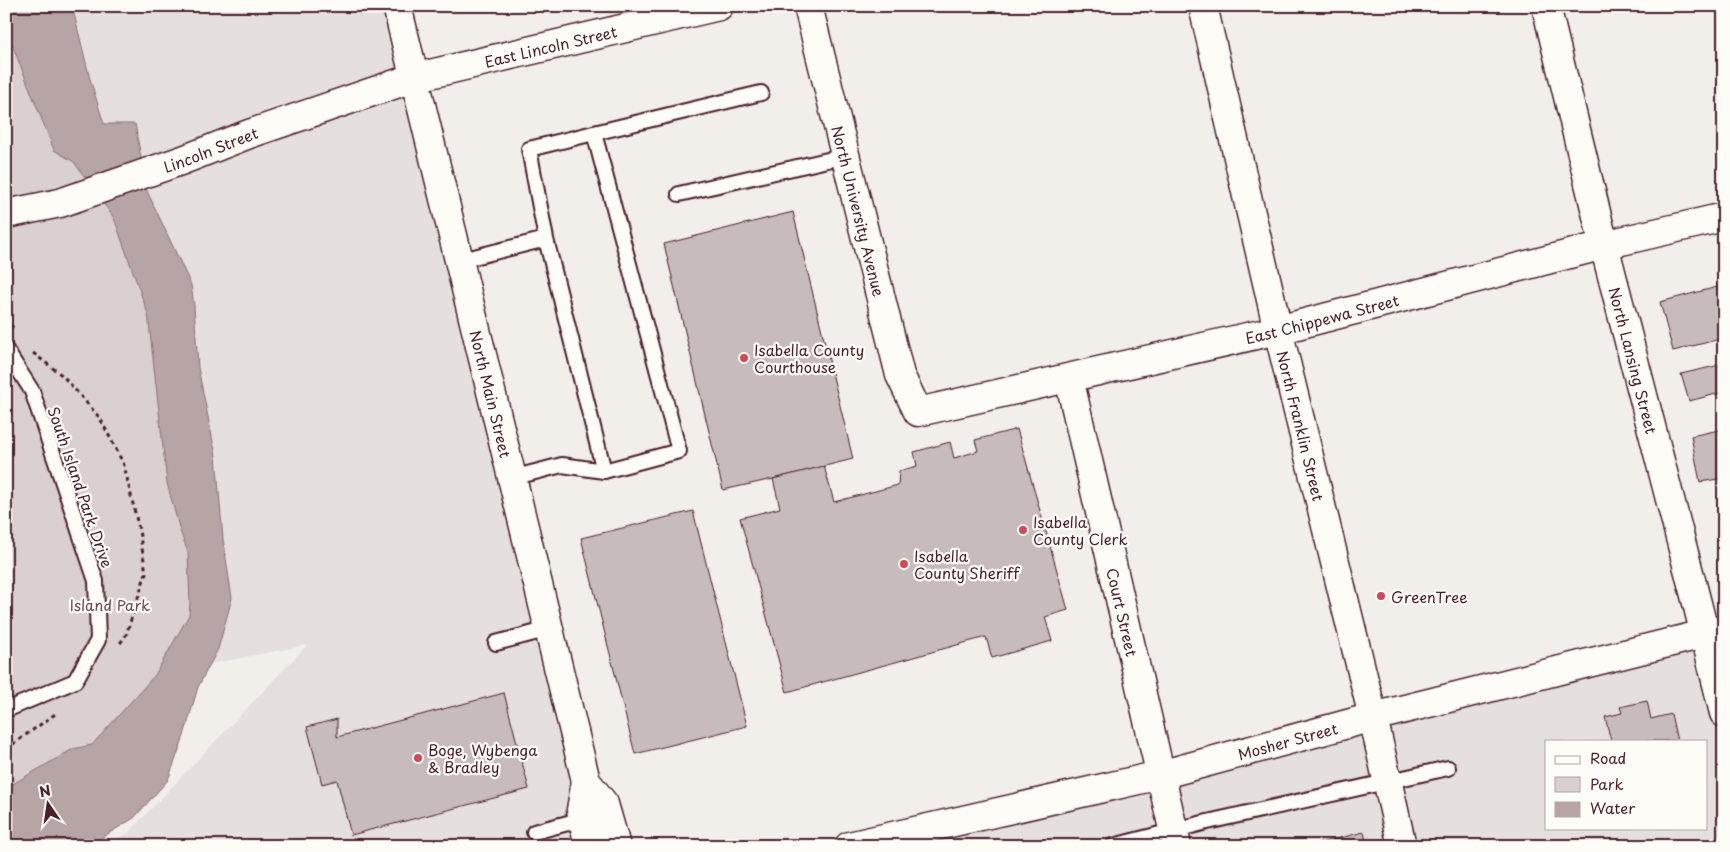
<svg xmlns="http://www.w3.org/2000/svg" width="1730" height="852" viewBox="0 0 1730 852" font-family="'Playpen Sans',sans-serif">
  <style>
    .built { fill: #e5dfdd; fill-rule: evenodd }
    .green { fill: #d9d0cf; stroke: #92787d }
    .water { fill: #b7a5a6; stroke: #8b6f75 }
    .building { fill: #c8bbbb; stroke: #4a1f2b }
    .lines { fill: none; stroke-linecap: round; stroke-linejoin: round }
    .service-casing { stroke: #4a1f2b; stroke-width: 18 }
    .minor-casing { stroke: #4a1f2b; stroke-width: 31 }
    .tertiary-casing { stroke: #4a1f2b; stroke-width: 31 }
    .path { stroke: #4a1f2b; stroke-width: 3; stroke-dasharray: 4 4; stroke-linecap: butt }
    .service { stroke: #fdfcf7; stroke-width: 14 }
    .minor { stroke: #fdfcf7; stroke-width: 28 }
    .tertiary { stroke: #fdfcf7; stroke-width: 28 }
    .poi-dot { fill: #d1495b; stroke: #fdfcf7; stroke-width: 2 }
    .labels { text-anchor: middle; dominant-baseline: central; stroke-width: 4.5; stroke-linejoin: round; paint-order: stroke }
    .street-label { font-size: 15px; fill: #4a1f2b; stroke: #fdfcf7 }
    .poi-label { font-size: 15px; fill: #4a1f2b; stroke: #fdfcf7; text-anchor: start }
    .park-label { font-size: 15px; fill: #6e4b54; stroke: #fdfcf7 }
  </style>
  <rect width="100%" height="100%" fill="#f2efeb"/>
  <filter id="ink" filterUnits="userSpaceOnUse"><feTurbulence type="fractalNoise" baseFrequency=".02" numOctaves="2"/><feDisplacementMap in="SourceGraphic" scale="10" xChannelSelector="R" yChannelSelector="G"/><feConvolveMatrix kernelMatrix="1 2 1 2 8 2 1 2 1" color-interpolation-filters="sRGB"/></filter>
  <g filter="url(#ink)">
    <g class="built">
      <polygon points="54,6 397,6 605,809 636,846 106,846 129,832 307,645 195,667"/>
      <path d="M1709,650L1724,713V846H853L1373,717ZM1546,741H1706V828H1546Z"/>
    </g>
    <polygon class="green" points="6,6 45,6 169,289 218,633 6,845"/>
    <polygon class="water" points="6,6 72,6 90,79 104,124 135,124 147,191 191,285 194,306 198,368 216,456 223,539 232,598 218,649 198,687 184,736 168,780 134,818 88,846 6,846 6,788 73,749 92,745 155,675 189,615 190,603 188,552 180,531 167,483 148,314 114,218 74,162 54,150 6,29"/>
    <g class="building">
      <polygon points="793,212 853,459 773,479 723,490 664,244"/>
      <polygon points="1721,286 1724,300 1724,338 1673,351 1660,302"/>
      <polygon points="1724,364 1724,392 1689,401 1681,374"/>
      <polygon points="1017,429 1068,610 1045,617 1052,641 992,658 986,637 787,692 740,518 780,508 773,479 824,466 834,502 898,485 899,471 917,466 914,452 950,442 954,458 978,451 975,440"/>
      <polygon points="1724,429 1724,478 1700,482 1691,436"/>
      <polygon points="693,511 747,726 635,754 581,538"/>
      <polygon points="504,693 529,789 351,835 337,780 322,784 307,727 337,719 337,737"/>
      <polygon points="1647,701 1651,719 1671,714 1677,741 1611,741 1605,717 1622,713 1620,707"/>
      <polygon points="1364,832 1367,846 1307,846"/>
    </g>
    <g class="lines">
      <defs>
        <g id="service">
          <polyline points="594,133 761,93"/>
          <polyline points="679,194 845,156"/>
          <polyline points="458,261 546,239 529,149 594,133 679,451 604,471 546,239"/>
          <polyline points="6,350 32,391 96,581 98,640 75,681 6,710"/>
          <polyline points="512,478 562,465 604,471"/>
          <polyline points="496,643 549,629"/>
          <polyline points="534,832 583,819"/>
          <polyline points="1113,846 1203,823 1448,768"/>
        </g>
        <g id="minor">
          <path id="s1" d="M808,6L900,375L918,412L1278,330L1604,245L1724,217"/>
          <path id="s2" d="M1203,6L1278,330L1373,717L1402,846"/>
          <path id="s3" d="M1546,6L1604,245L1698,607L1724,713"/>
          <path id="s4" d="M6,214L60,203L183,160L249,134L413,78L719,6"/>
          <path id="s5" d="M1069,378L1177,846"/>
          <path id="s6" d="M849,846L1160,775L1373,717L1724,629"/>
        </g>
        <g id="tertiary">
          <path id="s7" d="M397,6L586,781L604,804L616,846"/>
          <polyline points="586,781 581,810 589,846"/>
        </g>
      </defs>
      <use href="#service" class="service-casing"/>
      <use href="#minor" class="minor-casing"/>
      <use href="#tertiary" class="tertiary-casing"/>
      <g class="path">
        <polyline points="6,318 15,331"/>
        <polyline points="33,353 63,376 100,418 124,465 139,530 146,573 126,635 119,645"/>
        <polyline points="6,749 58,712"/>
      </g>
      <use href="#service" class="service"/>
      <use href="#minor" class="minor"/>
      <use href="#tertiary" class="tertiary"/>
    </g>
  </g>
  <g class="poi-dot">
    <circle cx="744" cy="358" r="5"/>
    <circle cx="1023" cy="530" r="5"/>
    <circle cx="904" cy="564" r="5"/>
    <circle cx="1381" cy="596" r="5"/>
    <circle cx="418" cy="758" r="5"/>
  </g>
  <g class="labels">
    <g class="street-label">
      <text stroke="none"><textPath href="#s4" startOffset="571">East Lincoln Street</textPath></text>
      <text stroke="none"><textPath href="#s4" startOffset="215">Lincoln Street</textPath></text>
      <text stroke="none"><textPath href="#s1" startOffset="211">North University Avenue</textPath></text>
      <text stroke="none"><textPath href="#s1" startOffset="836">East Chippewa Street</textPath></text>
      <text stroke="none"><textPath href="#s3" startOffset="365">North Lansing Street</textPath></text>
      <text stroke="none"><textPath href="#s7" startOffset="399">North Main Street</textPath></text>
      <text stroke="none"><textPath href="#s2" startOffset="431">North Franklin Street</textPath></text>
      <text transform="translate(81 487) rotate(71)">South Island Park Drive</text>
      <text stroke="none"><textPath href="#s5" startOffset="240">Court Street</textPath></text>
      <text stroke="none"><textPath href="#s6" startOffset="451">Mosher Street</textPath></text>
    </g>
    <g class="poi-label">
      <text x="754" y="349">Isabella County<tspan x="754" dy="17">Courthouse</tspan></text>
      <text x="1033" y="521">Isabella<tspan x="1033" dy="17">County Clerk</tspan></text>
      <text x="914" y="555">Isabella<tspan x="914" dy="17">County Sheriff</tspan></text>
      <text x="1391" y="596">GreenTree</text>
      <text x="428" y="749">Boge, Wybenga<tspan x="428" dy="17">&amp; Bradley</tspan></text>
    </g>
    <g class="park-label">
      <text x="110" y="604">Island Park</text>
    </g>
  </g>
  <rect width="1730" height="852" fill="none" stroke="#fdfcf7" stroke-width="25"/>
  <rect x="12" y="12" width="1705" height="827" fill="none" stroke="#4a1f2b" stroke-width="2" filter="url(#ink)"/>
  <rect x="1545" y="740" width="162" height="90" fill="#fdfcf7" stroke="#b5a4a5"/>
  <rect x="1555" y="756" width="25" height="8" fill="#fdfcf7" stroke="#b5a4a5"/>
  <text x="1590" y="764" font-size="15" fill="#4a1f2b">Road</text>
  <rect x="1555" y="777" width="25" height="15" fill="#d9d0cf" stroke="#b5a4a5"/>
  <text x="1590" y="790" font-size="15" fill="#4a1f2b">Park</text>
  <rect x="1555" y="802" width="25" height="15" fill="#b7a5a6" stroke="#b5a4a5"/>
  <text x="1590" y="814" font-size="15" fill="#4a1f2b">Water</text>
  <g transform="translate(48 804) rotate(347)" stroke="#fdfcf7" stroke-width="4" paint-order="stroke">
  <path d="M0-4L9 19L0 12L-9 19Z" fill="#4a1f2b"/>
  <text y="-8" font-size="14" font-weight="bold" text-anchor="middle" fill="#4a1f2b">N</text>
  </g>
</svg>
